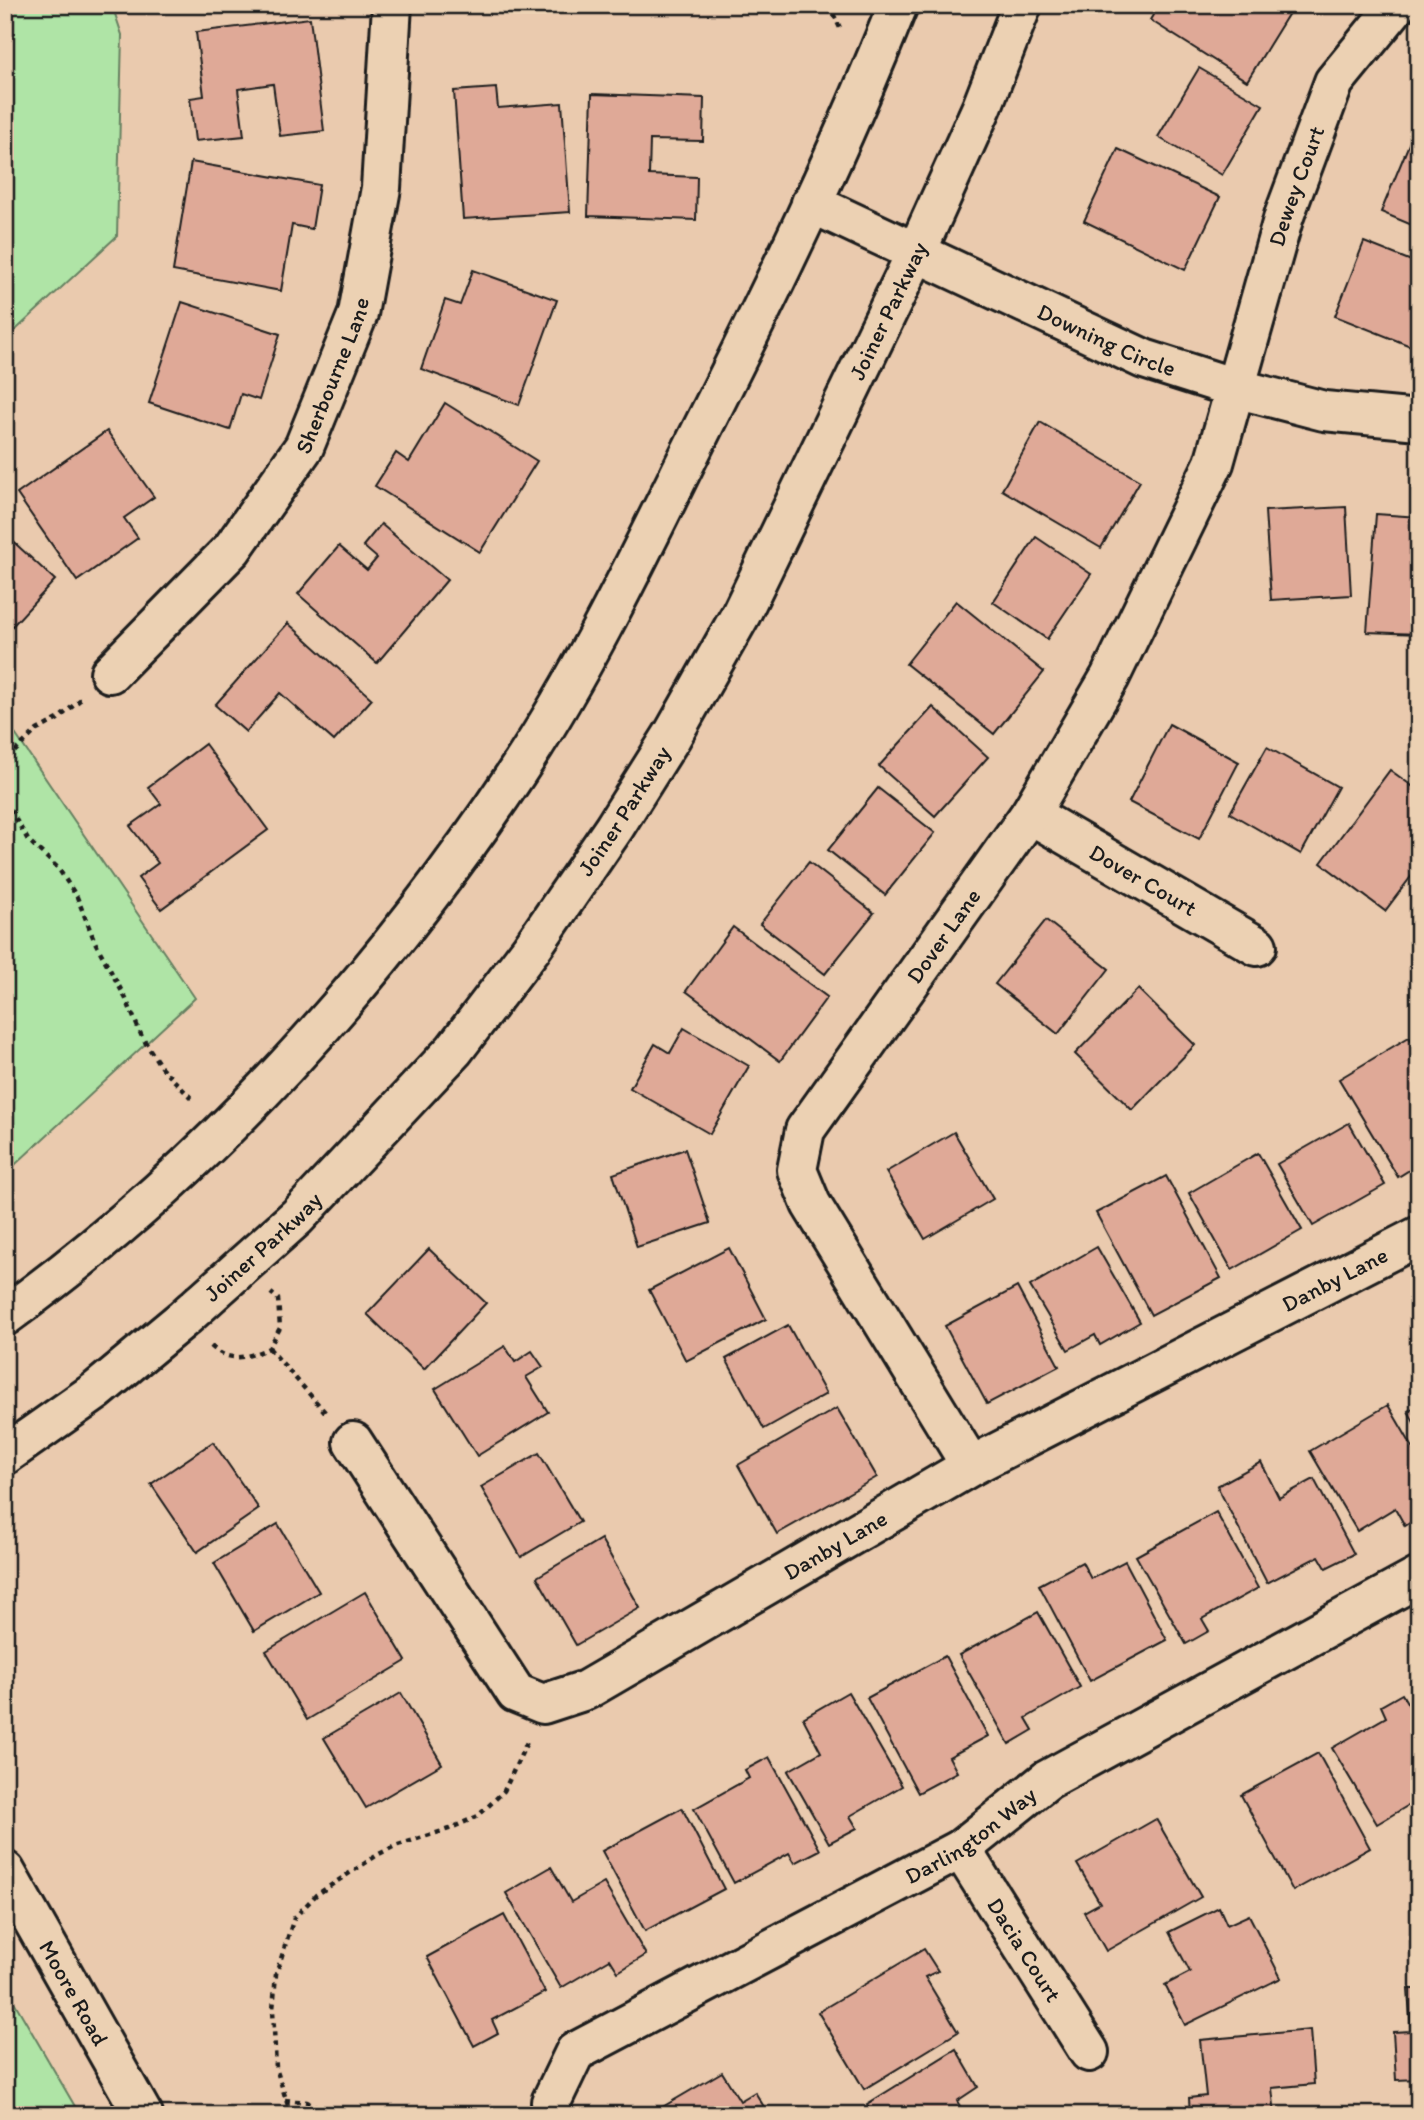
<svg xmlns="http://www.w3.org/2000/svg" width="1424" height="2120" viewBox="0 0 1424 2120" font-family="Itim,sans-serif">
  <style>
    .green { fill: #afe4a6; stroke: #668061; stroke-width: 2 }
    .building { fill: #dfa997; stroke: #1c1c1c; stroke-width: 2 }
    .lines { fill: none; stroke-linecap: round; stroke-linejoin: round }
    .street-casing { stroke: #1c1c1c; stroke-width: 44 }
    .secondary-casing { stroke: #1c1c1c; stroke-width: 44 }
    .path { stroke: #1c1c1c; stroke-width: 4.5; stroke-dasharray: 5 5; stroke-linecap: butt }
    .street { stroke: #ecd1b3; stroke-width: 38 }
    .secondary { stroke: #ecd1b3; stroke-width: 38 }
    .labels { text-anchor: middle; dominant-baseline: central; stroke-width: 6; stroke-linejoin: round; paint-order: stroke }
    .street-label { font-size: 23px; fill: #1c1c1c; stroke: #ecd1b3 }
  </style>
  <rect width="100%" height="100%" fill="#eacaae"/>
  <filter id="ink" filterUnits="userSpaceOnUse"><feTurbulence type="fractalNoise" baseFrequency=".0143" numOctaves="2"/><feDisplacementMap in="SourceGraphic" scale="14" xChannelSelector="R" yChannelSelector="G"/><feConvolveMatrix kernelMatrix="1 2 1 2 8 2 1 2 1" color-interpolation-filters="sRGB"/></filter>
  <g filter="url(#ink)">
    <g class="green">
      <polygon points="5,5 112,5 122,35 117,236 5,340"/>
      <polygon points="5,719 195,998 5,1174"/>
      <polygon points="5,1986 80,2115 5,2115"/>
    </g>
    <g class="building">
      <polygon points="1159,5 1277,5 1289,13 1247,81 1150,20"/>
      <polygon points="310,18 324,131 280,136 273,84 238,89 244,136 195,141 190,98 204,96 196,32"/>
      <polygon points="1199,68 1263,105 1222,175 1158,137"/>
      <polygon points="496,88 498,108 562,103 570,212 463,219 454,91"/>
      <polygon points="592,94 704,98 703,141 650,140 649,175 697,177 696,220 588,216"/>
      <polygon points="1411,139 1419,142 1419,228 1381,212"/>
      <polygon points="1118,149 1220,197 1185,270 1084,221"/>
      <polygon points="191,162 319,185 312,229 292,225 281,291 173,271"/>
      <polygon points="1364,242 1419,264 1418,349 1335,316"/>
      <polygon points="473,270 557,300 519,405 421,369 445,300 460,305"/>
      <polygon points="182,302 280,334 259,400 241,394 230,430 149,403"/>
      <polygon points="445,403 537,461 480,552 375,486 396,453 409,462"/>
      <polygon points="1040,422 1140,481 1101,548 1002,490"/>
      <polygon points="107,431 154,497 124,518 138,538 77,581 17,494"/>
      <polygon points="1346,507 1351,595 1271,600 1265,511"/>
      <polygon points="1376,514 1419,517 1419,634 1367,632"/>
      <polygon points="381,524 447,580 377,663 298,594 339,546 367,570 377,558 363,546"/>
      <polygon points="5,534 55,580 5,634"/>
      <polygon points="1036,537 1091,574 1047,639 993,602"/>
      <polygon points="956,601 1044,672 994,734 906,664"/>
      <polygon points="288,623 372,699 334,741 280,693 246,732 215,705"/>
      <polygon points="933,707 988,757 935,816 879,766"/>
      <polygon points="1169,724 1239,762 1199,839 1129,802"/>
      <polygon points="205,744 268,830 161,909 138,878 158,863 130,826 161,804 148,787"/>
      <polygon points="1267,747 1338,787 1301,854 1230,813"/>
      <polygon points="1390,770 1419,791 1419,866 1385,911 1321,863"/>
      <polygon points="878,788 935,833 885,895 828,850"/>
      <polygon points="809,862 874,913 825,974 760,924"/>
      <polygon points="1046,920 1109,969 1058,1034 995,984"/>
      <polygon points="733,927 827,997 780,1061 686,991"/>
      <polygon points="1138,989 1195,1045 1132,1110 1075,1054"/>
      <polygon points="684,1028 749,1066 710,1134 630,1088 655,1044 670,1053"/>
      <polygon points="1409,1037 1419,1053 1419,1164 1398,1177 1339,1079"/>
      <polygon points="1349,1123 1385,1185 1313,1226 1277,1164"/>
      <polygon points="954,1132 993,1199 925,1239 886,1172"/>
      <polygon points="685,1149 710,1223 637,1247 613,1174"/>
      <polygon points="1258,1153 1302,1230 1232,1270 1189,1193"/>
      <polygon points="1166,1176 1221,1278 1151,1315 1096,1213"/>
      <polygon points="1097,1247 1140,1322 1100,1345 1095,1335 1068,1350 1030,1286"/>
      <polygon points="729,1248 766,1319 686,1361 649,1290"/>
      <polygon points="429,1249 486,1303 424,1369 367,1314"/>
      <polygon points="1017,1287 1059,1366 987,1404 945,1326"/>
      <polygon points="788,1325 826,1394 764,1429 726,1359"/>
      <polygon points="505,1346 515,1362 532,1351 543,1367 526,1377 548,1412 477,1456 435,1389"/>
      <polygon points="1388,1405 1419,1458 1419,1517 1405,1526 1395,1508 1357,1531 1310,1451"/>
      <polygon points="1419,1405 1419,1432 1408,1411"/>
      <polygon points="837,1408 877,1477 777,1534 738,1465"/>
      <polygon points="213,1442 259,1509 197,1552 151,1484"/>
      <polygon points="539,1453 580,1522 521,1557 481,1487"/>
      <polygon points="1261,1462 1279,1498 1314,1479 1354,1554 1326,1568 1319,1556 1267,1583 1217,1486"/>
      <polygon points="1216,1512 1258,1588 1202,1619 1209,1631 1186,1644 1136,1556"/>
      <polygon points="278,1524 319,1592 254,1631 214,1563"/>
      <polygon points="601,1539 640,1608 576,1645 537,1577"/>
      <polygon points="1125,1561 1167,1640 1090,1681 1039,1585 1082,1562 1091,1579"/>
      <polygon points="365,1592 406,1661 307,1720 266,1651"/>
      <polygon points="1038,1612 1080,1687 1026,1718 1033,1730 1009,1744 959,1655"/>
      <polygon points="945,1656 988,1736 949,1757 957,1772 918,1793 867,1698"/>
      <polygon points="848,1692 902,1786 850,1816 857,1828 829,1843 788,1771 821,1752 803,1718"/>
      <polygon points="401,1693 442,1764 366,1808 324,1738"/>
      <polygon points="1402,1694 1419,1723 1419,1799 1377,1824 1332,1748 1386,1717 1381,1706"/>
      <polygon points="1318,1753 1370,1848 1293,1891 1241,1795"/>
      <polygon points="769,1757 820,1850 795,1863 789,1853 734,1883 694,1809 749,1778 745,1770"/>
      <polygon points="682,1808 724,1889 645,1931 602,1851"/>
      <polygon points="1156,1819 1201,1897 1106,1951 1084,1912 1100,1903 1077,1864"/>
      <polygon points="551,1867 571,1902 604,1883 646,1955 618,1972 610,1959 561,1988 506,1893"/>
      <polygon points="1219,1907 1227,1925 1249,1915 1281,1978 1185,2025 1165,1985 1190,1972 1169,1932"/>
      <polygon points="504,1915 545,1992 492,2020 498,2033 474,2046 427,1957"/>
      <polygon points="924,1949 938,1971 925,1977 958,2032 864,2089 818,2012"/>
      <polygon points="1408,1989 1419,1989 1419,2079 1396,2080 1393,2032 1411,2031"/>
      <polygon points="1310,2030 1314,2084 1272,2088 1275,2115 1190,2115 1189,2098 1206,2096 1200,2040"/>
      <polygon points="956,2049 978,2087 957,2101 965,2115 873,2115 867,2104"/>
      <polygon points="722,2072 740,2101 755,2092 769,2115 649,2115"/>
    </g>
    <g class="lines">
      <defs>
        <g id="street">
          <path id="s1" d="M811,203L1144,359L1235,388L1324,411L1419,420"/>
          <path id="s2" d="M110,673L232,549L304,447L358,314L381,188L392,5"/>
          <path id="s3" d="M1030,814L1257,946"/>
          <path id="s4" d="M353,1442L516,1693L543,1704L586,1690L971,1466L1419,1236"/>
          <path id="s5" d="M971,1466L811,1204L797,1170L805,1130L1030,814L1110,677L1214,463L1284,216L1334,82L1397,5"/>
          <path id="s6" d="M961,1849L1089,2052"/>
          <path id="s7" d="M5,1871L143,2115"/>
          <path id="s8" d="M552,2115L551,2102L575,2052L961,1849L1047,1780L1419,1577"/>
        </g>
        <g id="secondary">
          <path d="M5,1316C208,1169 379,980 517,772C590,662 646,541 705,423C774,286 841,148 898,5"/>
          <path id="s9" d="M5,1455L96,1391L184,1318L297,1217L454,1050L531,949L614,828L672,736L741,614L916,253L982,107L1022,5"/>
        </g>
      </defs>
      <use href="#street" class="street-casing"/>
      <use href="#secondary" class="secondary-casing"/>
      <g class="path">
        <polyline points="829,5 841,30 843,31"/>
        <polyline points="5,769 13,753 37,730 58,719 81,699"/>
        <polyline points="5,801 28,840 58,868 77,897 95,942 126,999 142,1037 161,1067 195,1102"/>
        <path d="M211,1346C230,1364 248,1357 269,1348L280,1328L278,1299L271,1293"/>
        <polyline points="269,1348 326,1413"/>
        <polyline points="285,2100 307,2102 334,2115"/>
        <polyline points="291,2115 276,2068 273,2010 276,1974 294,1918 316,1895 379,1854 395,1846 449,1829 478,1816 504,1791 528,1740"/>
      </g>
      <use href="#street" class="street"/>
      <use href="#secondary" class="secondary"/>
    </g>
  </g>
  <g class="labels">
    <g class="street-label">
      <text stroke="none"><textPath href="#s5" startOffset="1458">Dewey Court</textPath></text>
      <text stroke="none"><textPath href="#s9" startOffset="1466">Joiner Parkway</textPath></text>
      <text stroke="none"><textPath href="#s1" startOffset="326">Downing Circle</textPath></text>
      <text stroke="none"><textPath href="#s2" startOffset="376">Sherbourne Lane</textPath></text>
      <text stroke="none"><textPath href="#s9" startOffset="900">Joiner Parkway</textPath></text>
      <text stroke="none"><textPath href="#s3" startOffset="131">Dover Court</textPath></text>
      <text stroke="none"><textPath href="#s5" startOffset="623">Dover Lane</textPath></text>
      <text stroke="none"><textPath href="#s9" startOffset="332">Joiner Parkway</textPath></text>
      <text stroke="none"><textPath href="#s4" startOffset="1228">Danby Lane</textPath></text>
      <text stroke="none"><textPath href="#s4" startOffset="662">Danby Lane</textPath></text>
      <text stroke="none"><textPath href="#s8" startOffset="520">Darlington Way</textPath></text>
      <text stroke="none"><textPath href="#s6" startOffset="119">Dacia Court</textPath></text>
      <text stroke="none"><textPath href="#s7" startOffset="140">Moore Road</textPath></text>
    </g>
  </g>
  <rect width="1424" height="2120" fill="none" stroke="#ecd1b3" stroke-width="28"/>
  <rect x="14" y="14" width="1396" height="2092" fill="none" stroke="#1c1c1c" stroke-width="2.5" filter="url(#ink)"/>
</svg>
